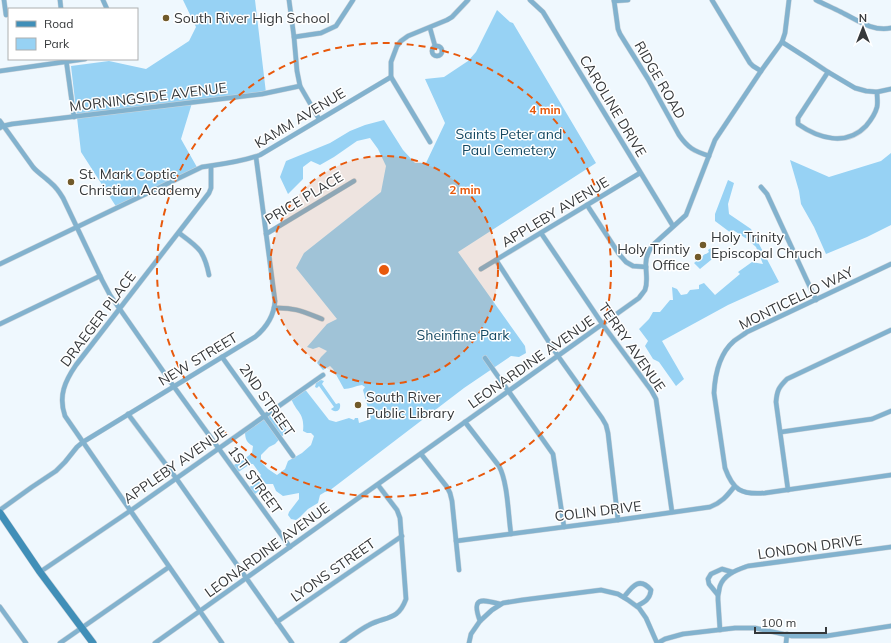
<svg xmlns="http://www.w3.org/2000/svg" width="891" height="643" viewBox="0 0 891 643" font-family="Mulish,sans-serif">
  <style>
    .green { fill: #97d2f4 }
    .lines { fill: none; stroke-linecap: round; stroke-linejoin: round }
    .street-casing { stroke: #ced5db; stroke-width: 5.5 }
    .secondary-casing { stroke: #ced5db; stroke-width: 8 }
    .street { stroke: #82b2ce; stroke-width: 4.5 }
    .secondary { stroke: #408fb8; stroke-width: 7 }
    .ring { fill: none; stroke: #e8590c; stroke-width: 2; stroke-dasharray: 7 5 }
    .poi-dot { fill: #715a2a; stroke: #fff; stroke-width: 1.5 }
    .labels { text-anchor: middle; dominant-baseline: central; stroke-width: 3; stroke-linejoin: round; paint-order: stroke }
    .poi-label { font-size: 14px; fill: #35383a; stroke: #fff; text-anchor: start }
    .street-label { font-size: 14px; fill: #35383a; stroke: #fff }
    .park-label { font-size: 14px; fill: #134761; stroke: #fff }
    .centre { fill: #e8590c; stroke: #fff; stroke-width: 2 }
    .ring-label { font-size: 12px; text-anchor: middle; font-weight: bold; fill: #e8590c; stroke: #fff; stroke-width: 3; stroke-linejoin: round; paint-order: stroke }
  </style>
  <rect width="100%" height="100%" fill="#eff8fe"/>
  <g class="green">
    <polygon points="183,0 255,0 266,93 192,103 181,139 198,169 117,208 81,152 71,66 109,61 146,69 189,41 196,27"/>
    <path d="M497,10L510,22L513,23L596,163L458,252L525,346L526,353L519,357L511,356L464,388L329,491L325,492L320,495L318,503L308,509L300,517L296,520L291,519L288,515L289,512L299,499V493L283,496L276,491L273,484H266L253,496L248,489L261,475L253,464H250L237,473L232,466L243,460L252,453L253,446C245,442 245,437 245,429L272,410L287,431L275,444L269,447L261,455V462L268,469L277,475L285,469L288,461L302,453L311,445L314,436L311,433H307L303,431C305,412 296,413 291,398L304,388L329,420L336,422L349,418L354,420L355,418H358L359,423L371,419L363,390L365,387L362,385C355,386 350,389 344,389L333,369L330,366L323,370L317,363L321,357L327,351L319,347L313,349L307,347L327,324L337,319L296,268L304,253L381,192L386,166L378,149L370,138L357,141L334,157L320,165L311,161L303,167V179L288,194L280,177L286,161L330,143L350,131L365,125L384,120L403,150L415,163H426L445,123L425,79L444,77L468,61L476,52Z"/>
    <polygon points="891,153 891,225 867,237 826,254 814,227 801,204 799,191 790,160 829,177 881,161"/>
    <polygon points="728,180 734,183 728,204 729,214 751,229 779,282 728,305 662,341 684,379 676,386 659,362 653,359 645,346 648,341 639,329 649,319 653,312 660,312 670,300 673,300 672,287 677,289 681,295 687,294 690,290 699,289 699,285 704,283 715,295 740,274 738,272 752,262 757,263 763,264 756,247 747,239 733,230 731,233 715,221 715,214"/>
    <polygon points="711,248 717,255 700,269 694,263 705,254 706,254 709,252 708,250"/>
    <path d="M321,380L324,381L322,384L336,404L339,403L340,404C341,410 337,413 332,410L331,409L334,407L319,386L317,388L315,387L316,383Z"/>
  </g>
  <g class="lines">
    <defs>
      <g id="street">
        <polyline points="4,0 6,15"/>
        <polyline points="60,0 61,9"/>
        <polyline points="103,0 107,9"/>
        <polyline points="289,0 294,37 297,71 300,86 319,119"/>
        <polyline points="530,0 543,12 673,226"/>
        <path d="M614,0L618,29L620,34L648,79L679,135C688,148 694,151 709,156"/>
        <polyline points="712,0 750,63 753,66 761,71"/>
        <path d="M816,0C824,4 833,8 841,12C857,20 873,32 891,28"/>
        <polyline points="614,1 628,0"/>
        <polyline points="430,28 435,46"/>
        <polyline points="294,37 321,33 336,26 353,0"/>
        <polyline points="782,42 807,58 828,72 855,88 866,91 877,92 891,89"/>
        <circle cx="437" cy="51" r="5"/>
        <polyline points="66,59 74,117"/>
        <polyline points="0,71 85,59"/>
        <path d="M828,72L798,118V124C818,138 846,147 866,126C871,120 875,115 877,107C878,102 877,97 877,92"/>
        <path d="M0,121L33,167C38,173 45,177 51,183C56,187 60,193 63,198L102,280L110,295L172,384L290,547"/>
        <polyline points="0,128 3,126 12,124 262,94 300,86"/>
        <polyline points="430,142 391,77 391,62 397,46 401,41 408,36 447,20 452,17 468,0"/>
        <path d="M211,166V188L209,193L76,365C65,381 58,396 65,416L222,643"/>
        <polyline points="761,187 767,194 816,300"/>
        <polyline points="587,205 619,254 626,262 633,266 646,267"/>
        <path d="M179,233C198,247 204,250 209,275"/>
        <polyline points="541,233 603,325 651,390 656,399 672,512"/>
        <polyline points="266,234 354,181"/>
        <polyline points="496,260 558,356 602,418 606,425 608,433 618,520"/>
        <path d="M0,264L202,167C222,164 241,162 260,155L391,77"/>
        <path d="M891,264L747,332C743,335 738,338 734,341C719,354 715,374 714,393L725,468C733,490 741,495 765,493L891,475"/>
        <polyline points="481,269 640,173"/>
        <path d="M274,308C294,307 304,312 322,319"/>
        <polyline points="0,324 100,276"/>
        <polyline points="222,357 293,456"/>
        <polyline points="485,358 553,454 564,527"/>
        <polyline points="128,414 176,478 292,643"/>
        <path d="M465,422L499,466C508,483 508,514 511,534"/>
        <polyline points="781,432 872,419 891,411"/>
        <polyline points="421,454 447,487 450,493 452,501 459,570"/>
        <path d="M788,490L776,402C777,390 779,387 787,379L891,330"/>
        <path d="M0,510L32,487L56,471L65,462L77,447L83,442L255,337C267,327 274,316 275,301L256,157"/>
        <path d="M456,541L618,520L710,507C721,503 727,496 734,487"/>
        <polyline points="40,572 130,511 323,375"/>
        <path d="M718,595C719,593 719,589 720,586C724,574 737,570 748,566L891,547"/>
        <path d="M624,597C632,587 639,576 651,590C650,599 645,602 637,606"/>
        <polyline points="0,607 26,643"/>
        <path d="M480,621C471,597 481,599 500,604"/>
        <polyline points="277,622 402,536"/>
        <polyline points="720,630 718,600 718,595 709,584 708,579 711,574 722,569 732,572"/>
        <polyline points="60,643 169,567"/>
        <path d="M155,643L639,298C641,295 643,293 645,290C648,282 646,275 646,267C645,258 648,251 654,244L686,215L715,140L761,71L782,42L785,33L789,0"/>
        <path d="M342,643C351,637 359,630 369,625C386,616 398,621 406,599L400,518L397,510L378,485"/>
        <polyline points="469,643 471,634 480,621 492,610 503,603 522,600 601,590 618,594 628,600 639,608 646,618 657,643"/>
        <polyline points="658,643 665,639 683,634 735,628 755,628 792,636 826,636 891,626"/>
        <polyline points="786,643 787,634"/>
      </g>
      <polyline id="secondary" points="0,513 40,572 93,643"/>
    </defs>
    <use href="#street" class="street-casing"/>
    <use href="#secondary" class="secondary-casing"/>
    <use href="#street" class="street"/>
    <use href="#secondary" class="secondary"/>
  </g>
  <circle cx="384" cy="270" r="114" fill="#e8590c" fill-opacity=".12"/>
  <g class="ring">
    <circle cx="384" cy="270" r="114"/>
    <circle cx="384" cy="270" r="227"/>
  </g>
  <g class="poi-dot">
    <circle cx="166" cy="18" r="4"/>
    <circle cx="71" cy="182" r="4"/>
    <circle cx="703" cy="245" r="4"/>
    <circle cx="698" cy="257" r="4"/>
    <circle cx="358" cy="405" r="4"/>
  </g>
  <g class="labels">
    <g class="poi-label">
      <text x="174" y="18">South River High School</text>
      <text x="79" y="174">St. Mark Coptic<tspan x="79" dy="16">Christian Academy</tspan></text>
      <text x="711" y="237">Holy Trinity<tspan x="711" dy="16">Episcopal Chruch</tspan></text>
      <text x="690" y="249" text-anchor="end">Holy Trintiy<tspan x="690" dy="16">Office</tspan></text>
      <text x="366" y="397">South River<tspan x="366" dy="16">Public Library</tspan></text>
    </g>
    <g class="street-label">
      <text transform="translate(660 80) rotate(60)">RIDGE ROAD</text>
      <text transform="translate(148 97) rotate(-7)">MORNINGSIDE AVENUE</text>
      <text transform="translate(613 106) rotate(59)">CAROLINE DRIVE</text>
      <text transform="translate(300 118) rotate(-31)">KAMM AVENUE</text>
      <text transform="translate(304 198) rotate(-31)">PRICE PLACE</text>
      <text transform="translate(555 212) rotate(-31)">APPLEBY AVENUE</text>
      <text transform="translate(796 298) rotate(-26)">MONTICELLO WAY</text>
      <text transform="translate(98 319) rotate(-53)">DRAEGER PLACE</text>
      <text transform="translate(632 347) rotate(55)">TERRY AVENUE</text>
      <text transform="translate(198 359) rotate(-31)">NEW STREET</text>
      <text transform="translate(531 362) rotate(-35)">LEONARDINE AVENUE</text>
      <text transform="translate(267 400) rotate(55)">2ND STREET</text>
      <text transform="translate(175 465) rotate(-35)">APPLEBY AVENUE</text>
      <text transform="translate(255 480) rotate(54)">1ST STREET</text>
      <text transform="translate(598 511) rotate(-7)">COLIN DRIVE</text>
      <text transform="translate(810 547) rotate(-8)">LONDON DRIVE</text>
      <text transform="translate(267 550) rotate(-36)">LEONARDINE AVENUE</text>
      <text transform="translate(333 570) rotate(-35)">LYONS STREET</text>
    </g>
    <g class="park-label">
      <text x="509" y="134">Saints Peter and<tspan x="509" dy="16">Paul Cemetery</tspan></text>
      <text x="463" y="335">Sheinfine Park</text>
    </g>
  </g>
  <circle cx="384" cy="270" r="6" class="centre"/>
  <g class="ring-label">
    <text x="545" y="114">4 min</text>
    <text x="465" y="194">2 min</text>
  </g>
  <rect x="8" y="8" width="130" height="52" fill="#ffffff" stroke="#aeafb0"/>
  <rect x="16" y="21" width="20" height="6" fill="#408fb8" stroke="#aeafb0"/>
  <text x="44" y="28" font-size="12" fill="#35383a">Road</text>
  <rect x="16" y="38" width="20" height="12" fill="#97d2f4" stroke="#aeafb0"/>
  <text x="44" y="48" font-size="12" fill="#35383a">Park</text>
  <g transform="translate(863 28)" stroke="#ffffff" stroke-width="3" paint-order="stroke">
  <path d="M0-3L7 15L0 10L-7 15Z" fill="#35383a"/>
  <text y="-6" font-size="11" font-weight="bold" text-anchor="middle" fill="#35383a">N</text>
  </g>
  <path d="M755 627v6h71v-6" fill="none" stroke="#35383a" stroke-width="2"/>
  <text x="761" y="627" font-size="12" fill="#35383a" stroke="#ffffff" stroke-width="3" paint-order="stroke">100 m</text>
</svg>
